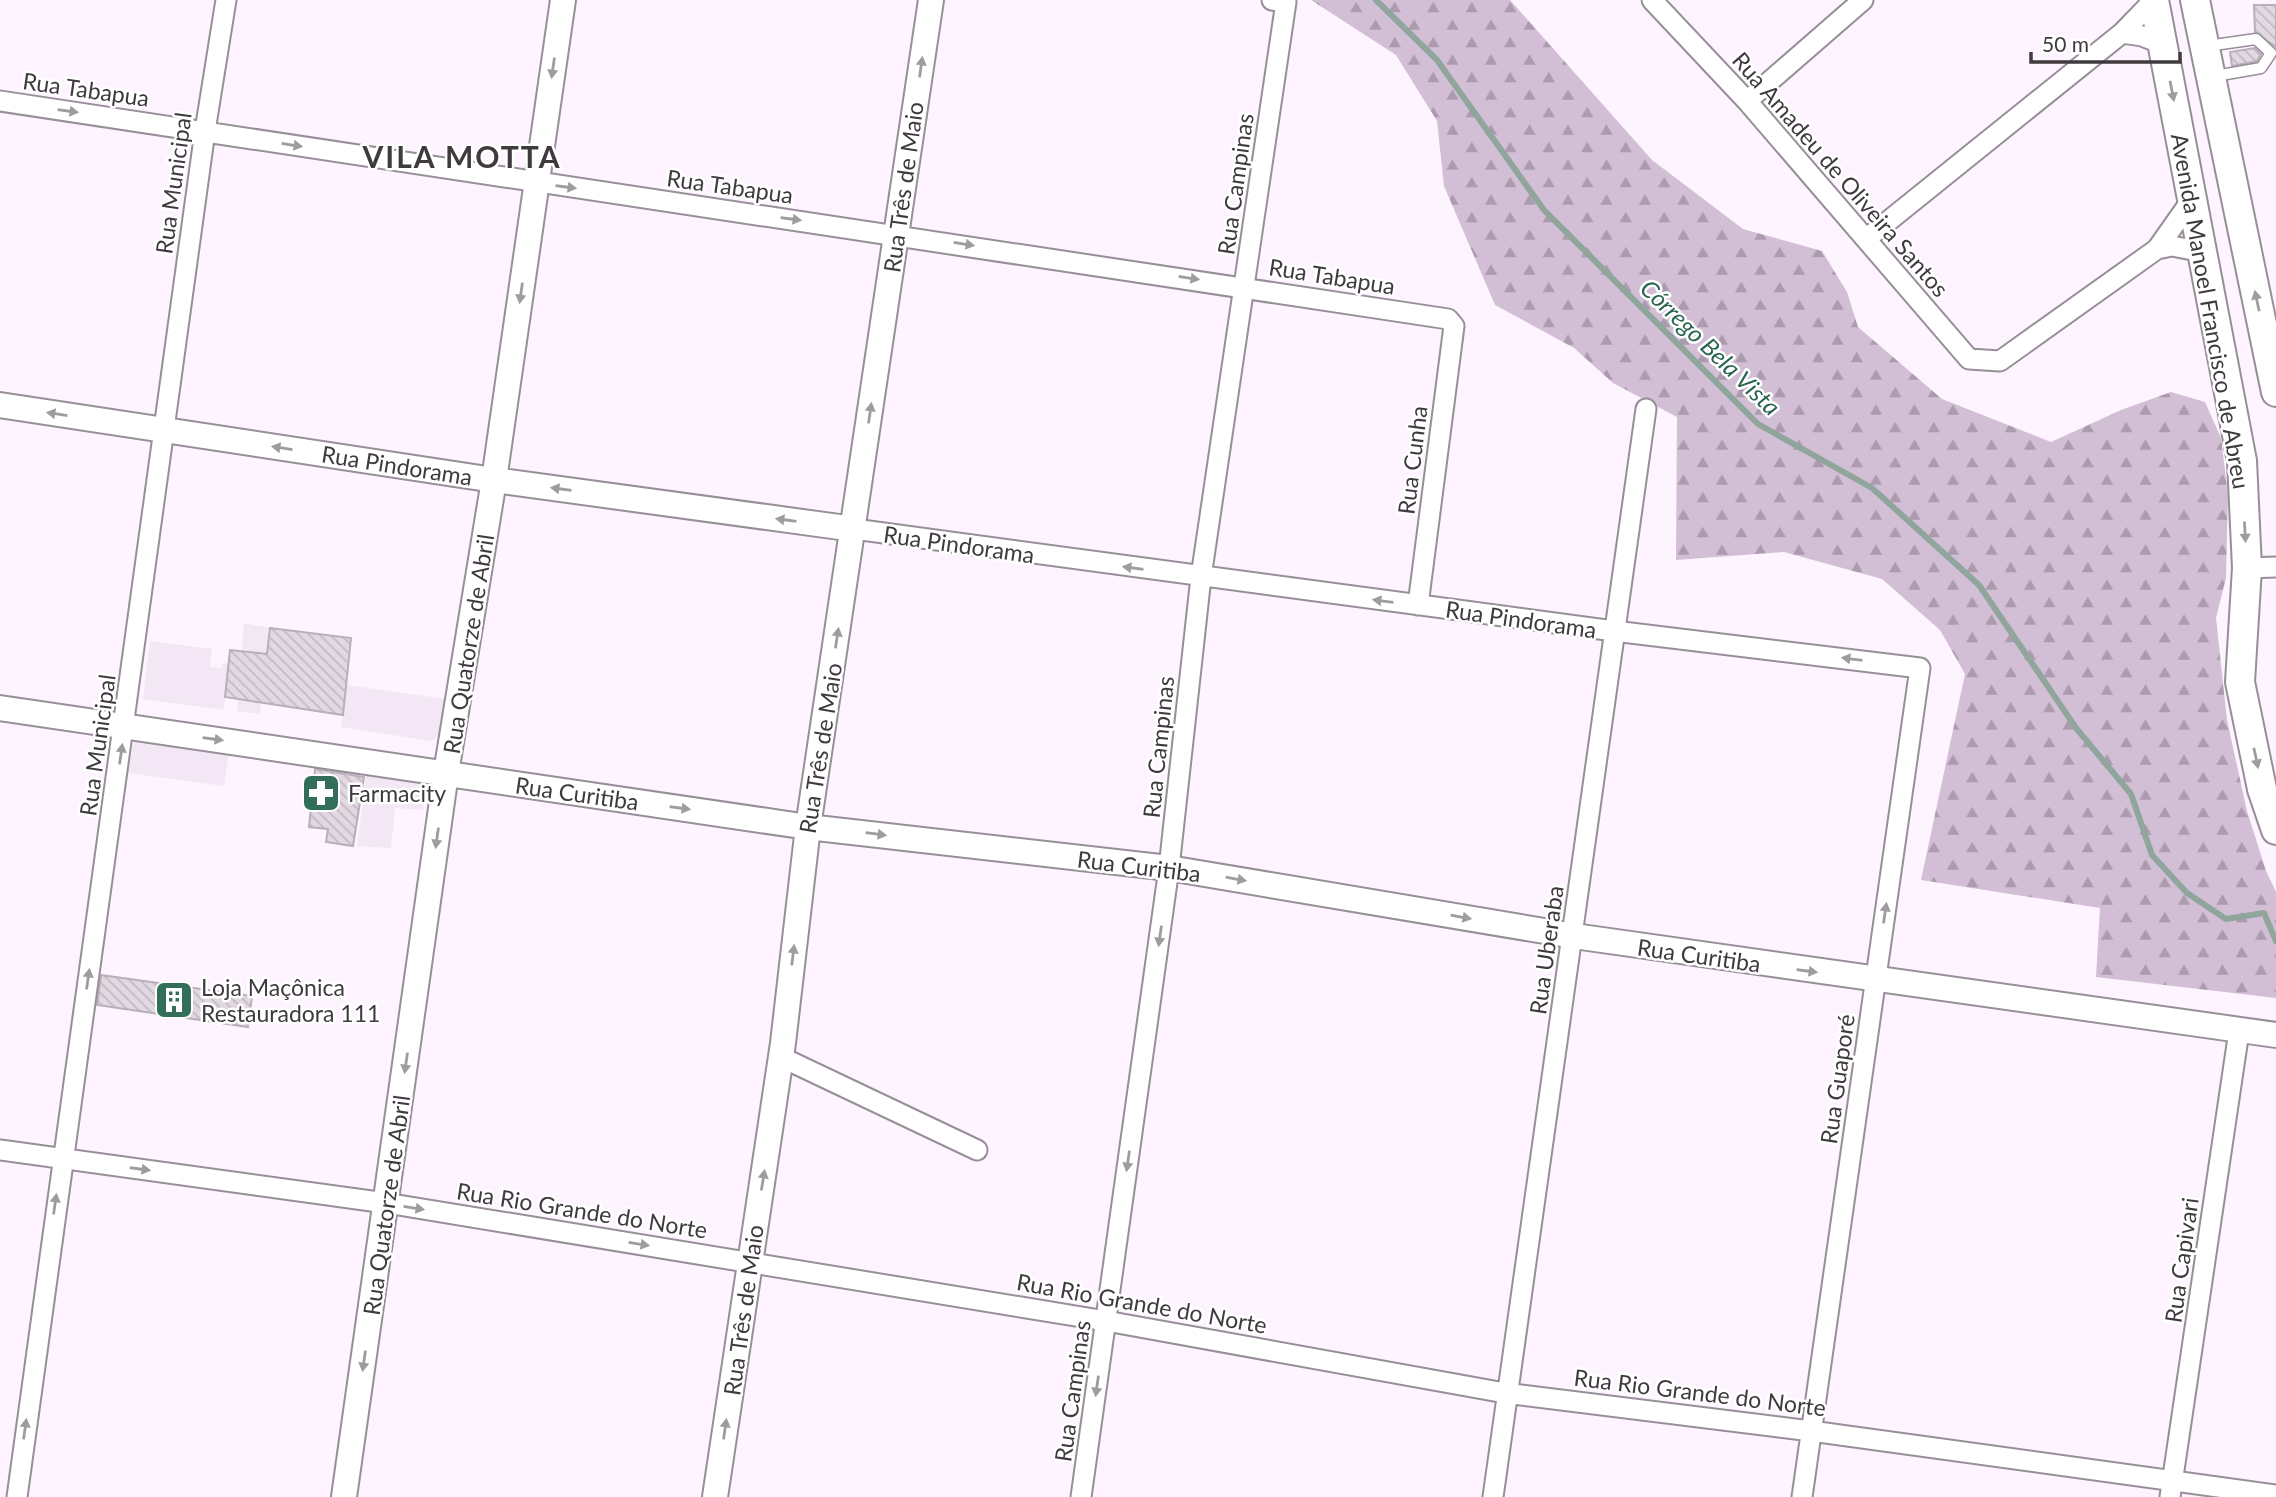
<svg xmlns="http://www.w3.org/2000/svg" width="2276" height="1497" font-family="Lato,sans-serif">
<defs>
<pattern id="forest-firs" width="22" height="20" patternUnits="userSpaceOnUse" patternTransform="scale(1.75)"><rect width="22" height="20" fill="#d2bed5"/><path d="M5 1l3.5 6h-7zM16 11l3.5 6h-7z" fill="#ac9bae"/></pattern>
<pattern id="building-back-hatch" width="6" height="6" patternUnits="userSpaceOnUse" patternTransform="scale(1.75)"><rect width="6" height="6" fill="#e1d8e2"/><path d="M-1 5l2 2M0 0l6 6M5-1l2 2" fill="none" stroke="#c2bac3"/></pattern>
</defs>
<rect width="100%" height="100%" fill="#fdf4ff"/>
<!-- built -->
<path fill="#f3e6f5" d="M244,623L270,628L260,714L237,711Z
M150,641L212,649L210,667L221,668L222,663L229,664L224,710L143,699Z
M347,685L446,699L441,734L431,741L341,727Z
M135,736L230,744L224,786L128,773Z
M368,764L427,772L423,810L395,808L391,848L357,846Z"/>
<!-- forest -->
<path fill="url(#forest-firs)" d="M1311,0H1510L1652,160L1743,229L1822,251L1847,292L1858,327L1942,399L2051,442L2121,410L2171,392L2205,402L2221,438L2228,495L2226,578L2216,618L2227,720L2247,811L2266,871L2276,892V998L2096,977L2100,908L1921,880L1965,674L1940,630L1882,579L1784,552L1676,560L1677,417L1613,383L1574,348L1495,305L1444,186L1437,121L1396,55Z"/>
<g fill="none" stroke-linecap="round" stroke-linejoin="round">
<!-- stream -->
<path stroke="#90a69c" stroke-width="6" d="M1376,0L1437,60L1544,210L1758,424L1872,488L1979,585L2076,728L2131,794L2152,855L2187,893L2226,919L2264,913L2276,941"/>
</g>
<!-- building -->
<path fill="url(#building-back-hatch)" stroke="#b8afb9" stroke-width="2" d="M2254,5H2276V47L2255,32Z
M2255,48L2261,54L2257,61L2232,66L2230,52Z
M270,628L351,638L343,715L225,697L230,650L267,654Z
M315,769L364,777L353,846L326,842L328,829L309,827Z
M101,975L252,996L248,1027L97,1005Z"/>
<g fill="none" stroke-linecap="round" stroke-linejoin="round">
<defs>
<path id="service" d="M2207,46L2256,39L2271,53L2261,68L2215,76"/>
<path id="minor" d="M1652,0L1747,101L1969,359L2000,361L2157,249L2193,198
M2122,33L2142,36L2163,44
M0,101L1448,319L1454,326L1418,605
M1747,101L1863,0
M1866,239L2122,33L2154,0
M2157,249L2172,246L2203,252
M854,529L1614,631L1920,668L1802,1497
M2247,568L2276,567
M781,1057L977,1150
M0,1150L386,1203L1106,1321L1505,1393L1811,1431L2276,1495
M17,1497L205,131L226,0
M1081,1497L1169,868L1201,577L1286,2L1272,0
M1493,1497L1646,409
M2170,1497L2239,1031"/>
<path id="tertiary" d="M0,405L494,480L854,529
M0,708L808,827L1169,868L1574,936L2276,1035
M344,1497L446,773L494,480L563,0
M715,1497L783,1043L808,827L931,0"/>
<path id="secondary" d="M2154,0L2242,461L2247,568L2240,682L2262,789L2276,830
M2195,0L2276,392"/>
</defs>
<!-- service casing -->
<use href="#service" stroke="#978f98" stroke-width="13"/>
<!-- minor casing -->
<use href="#minor" stroke="#978f98" stroke-width="23"/>
<!-- tertiary casing -->
<use href="#tertiary" stroke="#978f98" stroke-width="28"/>
<!-- secondary casing -->
<use href="#secondary" stroke="#978f98" stroke-width="32"/>
<!-- service -->
<use href="#service" stroke="#fff" stroke-width="10"/>
<!-- minor -->
<use href="#minor" stroke="#fff" stroke-width="19"/>
<!-- tertiary -->
<use href="#tertiary" stroke="#fff" stroke-width="24"/>
<!-- secondary -->
<use href="#secondary" stroke="#fff" stroke-width="28"/>
</g>
<!-- one-way arrows -->
<defs><path id="oneway-solid" d="M-6-.8H1V-3.2L6.5 0L1 3.2V.8H-6Z" transform="scale(1.75)"/></defs>
<g fill="#9e9c9e">
<use href="#oneway-solid" transform="translate(921 67) rotate(-82)"/>
<use href="#oneway-solid" transform="translate(553 68) rotate(98)"/>
<use href="#oneway-solid" transform="translate(2172 91) rotate(79)"/>
<use href="#oneway-solid" transform="translate(68 111) rotate(8)"/>
<use href="#oneway-solid" transform="translate(292 145) rotate(9)"/>
<use href="#oneway-solid" transform="translate(566 187) rotate(8)"/>
<use href="#oneway-solid" transform="translate(791 219) rotate(8)"/>
<use href="#oneway-solid" transform="translate(964 244) rotate(9)"/>
<use href="#oneway-solid" transform="translate(1189 278) rotate(9)"/>
<use href="#oneway-solid" transform="translate(521 293) rotate(98)"/>
<use href="#oneway-solid" transform="translate(2257 301) rotate(-102)"/>
<use href="#oneway-solid" transform="translate(870 413) rotate(-82)"/>
<use href="#oneway-solid" transform="translate(57 414) rotate(-171)"/>
<use href="#oneway-solid" transform="translate(282 448) rotate(-171)"/>
<use href="#oneway-solid" transform="translate(561 489) rotate(-172)"/>
<use href="#oneway-solid" transform="translate(786 520) rotate(-172)"/>
<use href="#oneway-solid" transform="translate(2245 532) rotate(87)"/>
<use href="#oneway-solid" transform="translate(1133 568) rotate(-172)"/>
<use href="#oneway-solid" transform="translate(1383 601) rotate(-173)"/>
<use href="#oneway-solid" transform="translate(837 638) rotate(-81)"/>
<use href="#oneway-solid" transform="translate(1852 659) rotate(-173)"/>
<use href="#oneway-solid" transform="translate(213 739) rotate(8)"/>
<use href="#oneway-solid" transform="translate(121 754) rotate(-82)"/>
<use href="#oneway-solid" transform="translate(2256 758) rotate(78)"/>
<use href="#oneway-solid" transform="translate(680 808) rotate(8)"/>
<use href="#oneway-solid" transform="translate(876 834) rotate(7)"/>
<use href="#oneway-solid" transform="translate(437 838) rotate(98)"/>
<use href="#oneway-solid" transform="translate(1236 879) rotate(10)"/>
<use href="#oneway-solid" transform="translate(1885 913) rotate(-82)"/>
<use href="#oneway-solid" transform="translate(1461 917) rotate(10)"/>
<use href="#oneway-solid" transform="translate(1160 936) rotate(98)"/>
<use href="#oneway-solid" transform="translate(793 955) rotate(-83)"/>
<use href="#oneway-solid" transform="translate(1807 971) rotate(8)"/>
<use href="#oneway-solid" transform="translate(88 979) rotate(-82)"/>
<use href="#oneway-solid" transform="translate(406 1063) rotate(98)"/>
<use href="#oneway-solid" transform="translate(1128 1161) rotate(98)"/>
<use href="#oneway-solid" transform="translate(140 1169) rotate(8)"/>
<use href="#oneway-solid" transform="translate(763 1180) rotate(-81)"/>
<use href="#oneway-solid" transform="translate(55 1204) rotate(-82)"/>
<use href="#oneway-solid" transform="translate(414 1208) rotate(9)"/>
<use href="#oneway-solid" transform="translate(639 1244) rotate(9)"/>
<use href="#oneway-solid" transform="translate(364 1361) rotate(98)"/>
<use href="#oneway-solid" transform="translate(1097 1386) rotate(98)"/>
<use href="#oneway-solid" transform="translate(25 1429) rotate(-82)"/>
<use href="#oneway-solid" transform="translate(725 1429) rotate(-82)"/>
</g>
<!-- icons -->
<defs>
<symbol id="pharmacy-square" viewBox="-11 -11 22 22"><rect x="-9" y="-9" width="18" height="18" rx="4" fill="#336e58" stroke="#fff"/><path d="M-2-6h4v4h4v4h-4v4h-4v-4h-4v-4h4Z" fill="#fff"/></symbol>
<symbol id="building-square" viewBox="-11 -11 22 22"><rect x="-9" y="-9" width="18" height="18" rx="4" fill="#336e58" stroke="#fff"/><path d="M-4-6H4V6H1V3H-1V6H-4ZM-2.5-4.3h1.7v1.8h-1.7ZM.8-4.3h1.7v1.8H.8ZM-2.5-1h1.7V.8h-1.7ZM.8-1h1.7V.8H.8Z" fill="#fff"/></symbol>
</defs>
<g fill-rule="evenodd">
<use href="#pharmacy-square" x="299" y="771" width="44" height="44"/>
<use href="#building-square" x="152" y="978" width="44" height="44"/>
</g>
<g text-anchor="middle" dominant-baseline="central" stroke-width="5" stroke-linejoin="round" paint-order="stroke">
<!-- street labels -->
<g font-size="23" fill="#3e3a3e" stroke="#fff">
<text transform="translate(86 89) rotate(8)">Rua Tabapua</text>
<text transform="translate(1841 174) rotate(49)">Rua Amadeu de Oliveira Santos</text>
<text transform="translate(173 183) rotate(-82)">Rua Municipal</text>
<text transform="translate(1235 184) rotate(-82)">Rua Campinas</text>
<text transform="translate(730 186) rotate(8)">Rua Tabapua</text>
<text transform="translate(903 187) rotate(-82)">Rua Três de Maio</text>
<text transform="translate(1332 276) rotate(9)">Rua Tabapua</text>
<text transform="translate(2211 311) rotate(80)">Avenida Manoel Francisco de Abreu</text>
<text transform="translate(1412 460) rotate(-83)">Rua Cunha</text>
<text transform="translate(397 465) rotate(9)">Rua Pindorama</text>
<text transform="translate(959 544) rotate(8)">Rua Pindorama</text>
<text transform="translate(1521 619) rotate(8)">Rua Pindorama</text>
<text transform="translate(468 644) rotate(-81)">Rua Quatorze de Abril</text>
<text transform="translate(97 745) rotate(-82)">Rua Municipal</text>
<text transform="translate(1158 747) rotate(-84)">Rua Campinas</text>
<text transform="translate(820 748) rotate(-81)">Rua Três de Maio</text>
<text transform="translate(577 793) rotate(8)">Rua Curitiba</text>
<text transform="translate(1139 866) rotate(7)">Rua Curitiba</text>
<text transform="translate(1546 950) rotate(-82)">Rua Uberaba</text>
<text transform="translate(1699 955) rotate(8)">Rua Curitiba</text>
<text transform="translate(1837 1079) rotate(-82)">Rua Guaporé</text>
<text transform="translate(386 1205) rotate(-82)">Rua Quatorze de Abril</text>
<text transform="translate(582 1210) rotate(9)">Rua Rio Grande do Norte</text>
<text transform="translate(2181 1260) rotate(-82)">Rua Capivari</text>
<text transform="translate(1142 1303) rotate(10)">Rua Rio Grande do Norte</text>
<text transform="translate(743 1310) rotate(-82)">Rua Três de Maio</text>
<text transform="translate(1072 1391) rotate(-82)">Rua Campinas</text>
<text transform="translate(1700 1392) rotate(7)">Rua Rio Grande do Norte</text>
</g>
<!-- poi labels -->
<g font-size="23" fill="#3e3a3e" stroke="#fff" text-anchor="start">
<text x="348" y="793">Farmacity</text>
<text x="201" y="987">Loja Maçônica<tspan x="201" dy="26">Restauradora 111</tspan></text>
</g>
<!-- water labels -->
<g font-size="24" font-style="italic" fill="#29644f" stroke="#fff">
<text transform="translate(1711 347) rotate(44)">Córrego Bela Vista</text>
</g>
<!-- district labels -->
<g font-size="30" font-weight="bold" letter-spacing="2" fill="#3e3a3e" stroke="#fff">
<text x="462" y="156">VILA MOTTA</text>
</g>
</g>
<!-- scale -->
<path d="M2031 52v10h149v-10" fill="none" stroke="#3e3a3e" stroke-width="3.5"/>
<text x="2042" y="52" font-size="21" fill="#3e3a3e" stroke="#ffffff" stroke-width="5" paint-order="stroke">50 m</text>
</svg>
